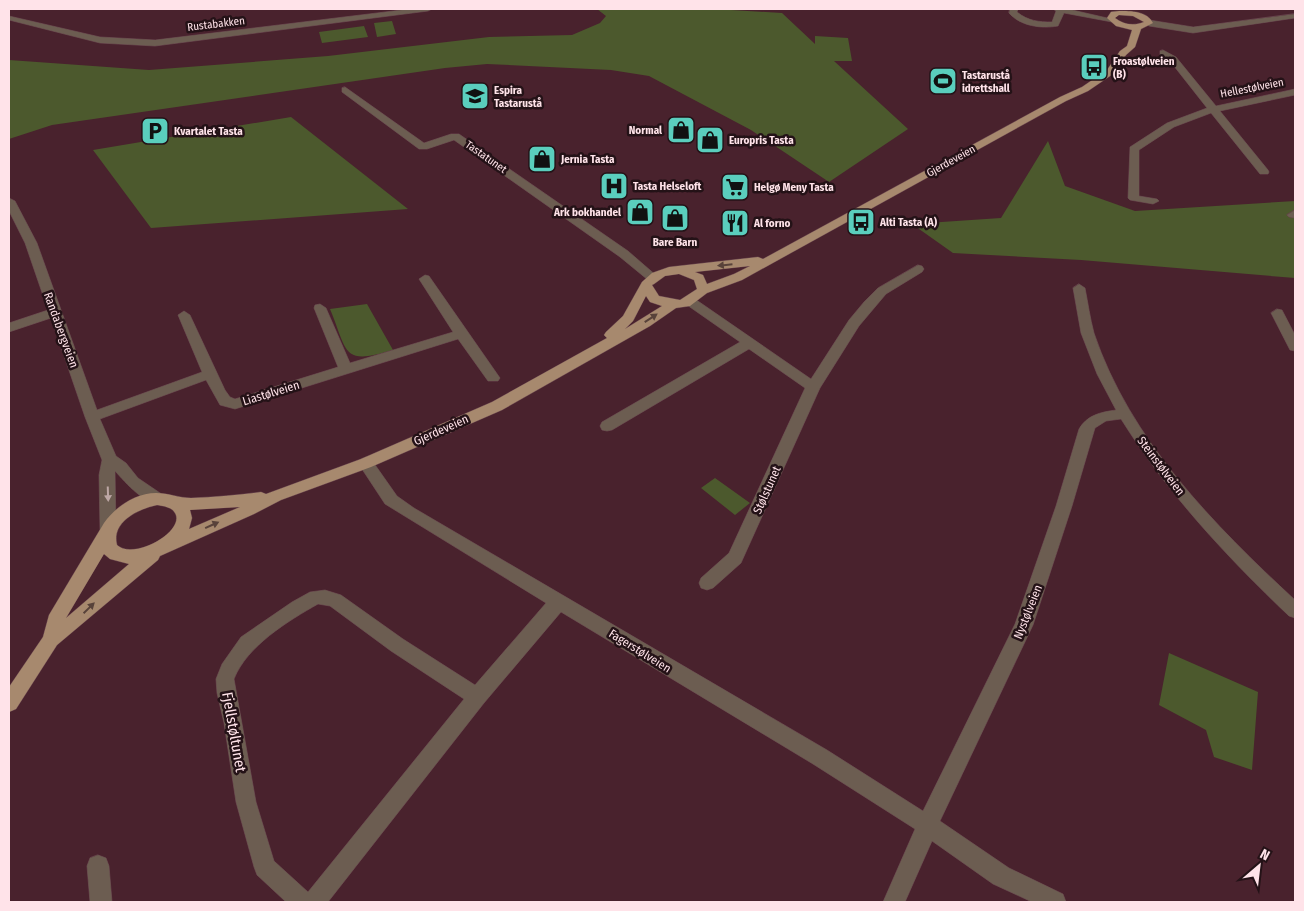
<svg xmlns="http://www.w3.org/2000/svg" width="1304" height="911" font-family="'Fira Sans Condensed',sans-serif">
<rect width="100%" height="100%" fill="#49222d"/>
<!-- green -->
<path fill="#4c592d" d="M597,9H715L782,13L815,44V36L848,38L852,61H834L908,129L829,182L751,130L649,76L611,70L487,64L445,68L52,125L9,139V60L149,70L328,56L489,37L572,35L600,23L606,16Z
M392,21L396,34L377,37L374,23Z
M364,26L368,37L322,43L319,32Z
M291,117L408,209L151,228L93,150Z
M1048,141L1065,186L1135,211L1295,201V278L1081,260L953,253L912,224L1001,218Z
M367,304L393,350C341,366 348,352 330,309Z
M715,478L750,503L735,515L701,488Z
M1169,653L1258,692L1252,770L1214,757L1206,730L1159,705Z"/>
<g fill="none" stroke-linecap="round" stroke-linejoin="round">
<defs>
<path id="minor" d="M410,9H432L428,11L155,46L100,43L9,20V16L100,37L155,40Z
M1010,9H1018L1017,12C1028,21 1039,22 1052,22L1056,11L1053,9H1068L1116,20L1112,22L1064,13L1058,26C1041,29 1020,26 1009,13Z
M1295,14V18L1193,33L1149,26L1145,23L1149,20L1193,27Z
M1163,50L1176,57L1216,106L1295,89V95L1220,111L1268,170L1269,172L1268,174H1260L1211,113L1174,127L1139,150V196L1157,199L1159,201L1153,204L1130,200L1128,198L1130,147L1167,123L1207,108L1170,61L1160,55V51Z
M345,87L424,143L451,134H459L628,251L658,277L656,280H648L620,257L454,140L427,149H419L342,92V88Z
M9,198L15,201L37,243L97,410L202,372L178,315L184,311L190,315L225,390L230,397L235,399L338,367L314,308L315,305L320,304L326,308L350,363L453,332L419,279L425,275L429,276L500,378L498,381H488L458,339L235,409L220,405L206,380L100,419L116,456L126,463L138,478L163,495L165,499L163,503C147,508 125,482 115,471L116,529L114,534L108,535L102,534L100,529L99,475L102,460L85,417L51,318L9,332V323L48,310L25,243L9,211Z
M1295,210V218L1289,217L1287,215Z
M918,265L922,266L924,269L922,272L886,294L859,326L820,388L741,563L713,588L707,590L701,588L699,583L701,578L729,553L805,388L749,349L612,430L607,431L602,430L600,426L602,422L740,342L687,305L685,302L687,299H695L811,379L849,320L864,302L878,288Z
M1079,284L1085,288C1088,303 1090,318 1094,333C1130,440 1214,525 1295,600V618L1289,616C1226,556 1168,494 1121,419L1106,421L1095,428L1072,506L1033,625L940,821L1009,868L1063,894L1066,902H1032L993,884L932,841L905,902H883L915,829L813,764L561,612L484,703L328,902H286L257,875L254,867L236,802L224,723L217,693L216,679L222,664L241,637L292,602L310,592L325,590L341,595L403,639L475,685L546,603L385,504L358,463L361,459L366,457L371,459L397,496L414,508L827,750L923,811L1015,624L1056,506L1079,429C1087,415 1101,412 1116,410L1097,374L1081,333L1073,288ZM318,604L330,606L391,651L464,699L308,892L274,861L256,802L234,679C247,646 288,621 318,604Z
M1277,309L1282,310L1295,335V351L1290,350L1271,313Z
M98,855L106,858L109,866L112,902H90L87,866L90,858Z"/>
<path id="major" d="M1119,11C1131,11 1147,11 1153,23L1141,29L1135,47L1126,55L1113,74L1088,91L1066,101L742,280L707,293L690,306L676,308L650,326L502,410L371,467L281,500L254,514L160,556L158,560L57,645L16,709L9,712V687L43,637L49,615L104,523C115,507 136,493 156,493C168,493 179,498 191,498C215,497 238,495 261,492L266,494L361,459L492,402L607,338L604,335L606,332L623,316L642,282L652,273L669,267L758,257L763,259L1060,97L1082,87L1107,70L1120,51L1127,46L1132,30L1116,26L1107,18L1111,12ZM1119,15L1133,16L1144,22C1134,26 1124,25 1115,18ZM750,266L734,274L707,284L703,275L695,272ZM679,274L694,280L697,289L680,300L659,296L652,285L654,284L665,276ZM646,296L650,302L662,306L625,329L633,321ZM157,505C163,506 172,507 175,513C186,531 134,561 117,545C111,522 138,509 157,505ZM240,507L189,529L192,518L190,510ZM104,554L110,559L129,564L66,618Z"/>
</defs>
<!-- minor casing -->
<use href="#minor" stroke="#66414b" stroke-width="1"/>
<!-- major casing -->
<use href="#major" stroke="#66414b" stroke-width="1"/>
<!-- minor -->
<use href="#minor" fill="#6c5d51" fill-rule="evenodd"/>
<!-- major -->
<use href="#major" fill="#a7896e" fill-rule="evenodd"/>
</g>
<!-- one-way arrows -->
<defs><path id="oneway-solid" d="M-6-.8H1V-3.2L6.5 0L1 3.2V.8H-6Z" transform="scale(1.25)"/></defs>
<g fill="#58423a">
<use href="#oneway-solid" transform="translate(725 265) rotate(174)"/>
<use href="#oneway-solid" transform="translate(651 318) rotate(-33)"/>
<use href="#oneway-solid" transform="translate(212 525) rotate(-24)"/>
<use href="#oneway-solid" transform="translate(89 608) rotate(-44)"/>
</g>
<use fill="#bda7a5" href="#oneway-solid" transform="translate(108 494) rotate(88)"/>
<!-- icons -->
<defs>
<symbol id="bus-square" viewBox="-11 -11 22 22"><rect x="-9" y="-9" width="18" height="18" rx="4" fill="#5acebd" stroke="#241217"/><path d="M-5-6H5V4H4V6H2V4H-2V6H-4V4H-5ZM-3.5-4V0h7V-4ZM-3.5 1.2v1.5H-2V1.2ZM2 1.2v1.5H3.5V1.2Z" fill="#111"/></symbol>
<symbol id="stadium-square" viewBox="-11 -11 22 22"><rect x="-9" y="-9" width="18" height="18" rx="4" fill="#5acebd" stroke="#241217"/><path d="M0-5a6.5 5 0 1 0 0 10a6.5 5 0 1 0 0-10ZM-3.5-1.8h7v3.6h-7Z" fill="#111"/></symbol>
<symbol id="school-square" viewBox="-11 -11 22 22"><rect x="-9" y="-9" width="18" height="18" rx="4" fill="#5acebd" stroke="#241217"/><path d="M0-5L7-2L0 1L-7-2ZM-4 1L0 2.5L4 1V4Q0 6-4 4Z" fill="#111"/></symbol>
<symbol id="shop-square" viewBox="-11 -11 22 22"><rect x="-9" y="-9" width="18" height="18" rx="4" fill="#5acebd" stroke="#241217"/><path d="M-5-2.5h2.3a2.7 3.5 0 0 1 5.4 0H5L5.5 6h-11ZM-1.5-2.5h3a1.5 2.3 0 0 0-3 0Z" fill="#111"/></symbol>
<symbol id="parking-square" viewBox="-11 -11 22 22"><rect x="-9" y="-9" width="18" height="18" rx="4" fill="#5acebd" stroke="#241217"/><path d="M-3.5-5.5H1a3.5 3.5 0 0 1 0 7H-1V5.5H-3.5ZM-1-3.4V-.6H.8a1.4 1.4 0 0 0 0-2.8Z" fill="#111"/></symbol>
<symbol id="hospital-square" viewBox="-11 -11 22 22"><rect x="-9" y="-9" width="18" height="18" rx="4" fill="#5acebd" stroke="#241217"/><path d="M-5-5h3v3.5h4V-5h3V5h-3V1.5h-4V5h-3Z" fill="#111"/></symbol>
<symbol id="supermarket-square" viewBox="-11 -11 22 22"><rect x="-9" y="-9" width="18" height="18" rx="4" fill="#5acebd" stroke="#241217"/><path d="M-6-5.5h2.5l.6 2H6L4.5 2H-2.5L-4.4-4H-6ZM-1.5 3.2a1.3 1.3 0 1 0 .1 0ZM3 3.2a1.3 1.3 0 1 0 .1 0Z" fill="#111"/></symbol>
<symbol id="restaurant-square" viewBox="-11 -11 22 22"><rect x="-9" y="-9" width="18" height="18" rx="4" fill="#5acebd" stroke="#241217"/><path d="M-5-6h1v4h1v-4h1v4h1v-4h1v5L-1.5 .5V6h-2V.5L-5-1ZM5-6V6H3V1.5H1.5Q1.5-4 5-6Z" fill="#111"/></symbol>
</defs>
<g fill-rule="evenodd">
<use href="#bus-square" x="1078" y="51" width="32" height="32"/>
<use href="#stadium-square" x="927" y="65" width="32" height="32"/>
<use href="#school-square" x="459" y="80" width="32" height="32"/>
<use href="#shop-square" x="665" y="114" width="32" height="32"/>
<use href="#parking-square" x="139" y="115" width="32" height="32"/>
<use href="#shop-square" x="694" y="124" width="32" height="32"/>
<use href="#shop-square" x="526" y="143" width="32" height="32"/>
<use href="#hospital-square" x="598" y="170" width="32" height="32"/>
<use href="#supermarket-square" x="719" y="171" width="32" height="32"/>
<use href="#shop-square" x="624" y="196" width="32" height="32"/>
<use href="#shop-square" x="659" y="202" width="32" height="32"/>
<use href="#bus-square" x="845" y="206" width="32" height="32"/>
<use href="#restaurant-square" x="719" y="207" width="32" height="32"/>
</g>
<g text-anchor="middle" dominant-baseline="central" stroke-width="5" stroke-linejoin="round" paint-order="stroke">
<!-- far-street labels -->
<g font-size="11" fill="#ffe3e9" stroke="#241217">
<text transform="translate(216 24) rotate(-7)">Rustabakken</text>
<text transform="translate(1252 88) rotate(-11)">Hellestølveien</text>
<text transform="translate(486 157) rotate(35)">Tastatunet</text>
<text transform="translate(951 161) rotate(-29)">Gjerdeveien</text>
</g>
<!-- far-poi labels -->
<g font-size="11" font-weight="bold" fill="#ffe3e9" stroke="#241217" text-anchor="start">
<text x="1113" y="61">Froastølveien<tspan x="1113" dy="13">(B)</tspan></text>
<text x="962" y="75">Tastarustå<tspan x="962" dy="13">idrettshall</tspan></text>
<text x="494" y="90">Espira<tspan x="494" dy="13">Tastarustå</tspan></text>
<text x="662" y="130" text-anchor="end">Normal</text>
<text x="174" y="131">Kvartalet Tasta</text>
<text x="729" y="140">Europris Tasta</text>
<text x="561" y="159">Jernia Tasta</text>
<text x="633" y="186">Tasta Helseloft</text>
<text x="754" y="187">Helgø Meny Tasta</text>
<text x="621" y="212" text-anchor="end">Ark bokhandel</text>
<text x="880" y="222">Alti Tasta (A)</text>
<text x="754" y="223">Al forno</text>
<text x="675" y="242" text-anchor="middle">Bare Barn</text>
</g>
<!-- street labels -->
<g font-size="12" fill="#ffe3e9" stroke="#241217">
<text transform="translate(61 330) rotate(70)">Randabergveien</text>
<text transform="translate(271 393) rotate(-17)">Liastølveien</text>
<text transform="translate(441 430) rotate(-24)">Gjerdeveien</text>
<text transform="translate(1161 466) rotate(53)">Steinstølveien</text>
<text transform="translate(767 490) rotate(-66)">Stølstunet</text>
<text transform="translate(1028 612) rotate(-68)">Nystølveien</text>
<text transform="translate(640 651) rotate(32)">Fagerstølveien</text>
</g>
<!-- near-street labels -->
<g font-size="15" fill="#ffe3e9" stroke="#241217">
<text transform="translate(234 732) rotate(80)">Fjellstøltunet</text>
</g>
</g>
<!-- border -->
<rect width="1304" height="911" fill="none" stroke="#ffe3e9" stroke-width="20"/>
<!-- north arrow -->
<g transform="translate(1259 866) rotate(28)" stroke="#241217" stroke-width="4" paint-order="stroke">
<path d="M0-4L9 19L0 12L-9 19Z" fill="#ffe3e9"/>
<text y="-8" font-size="14" font-weight="bold" text-anchor="middle" fill="#ffe3e9">N</text>
</g>
</svg>
